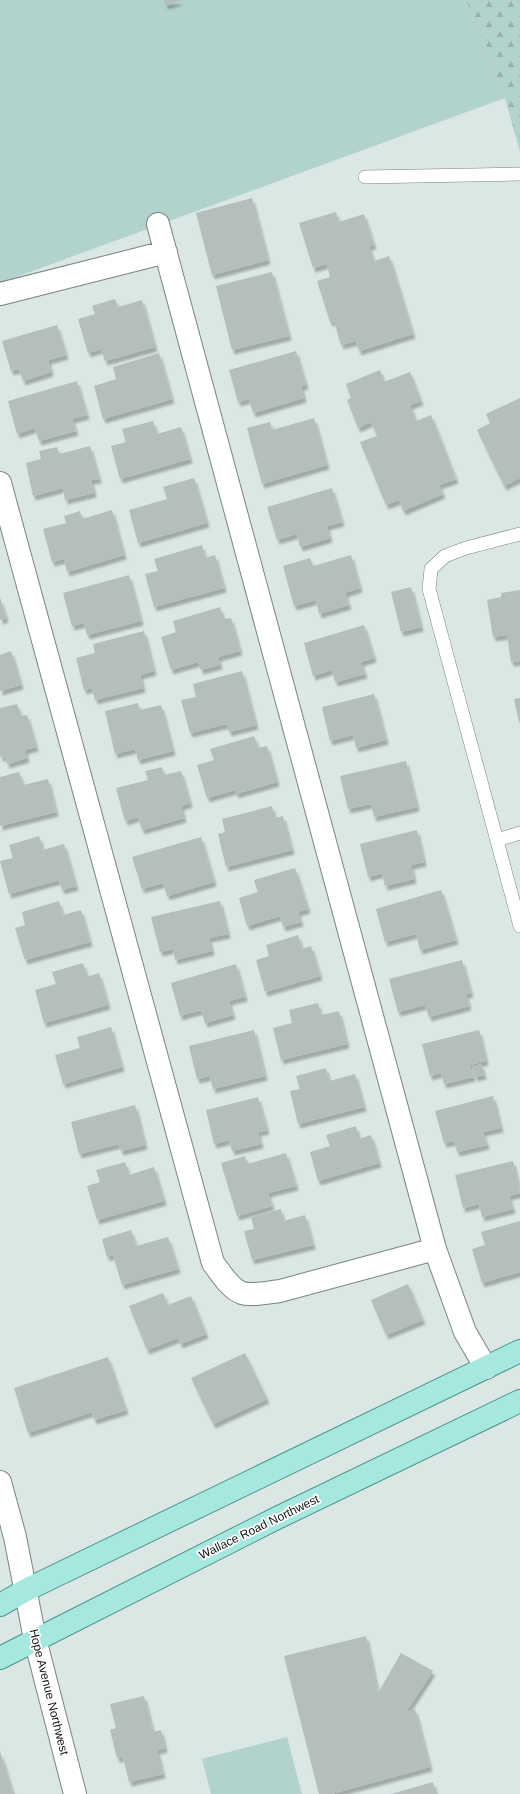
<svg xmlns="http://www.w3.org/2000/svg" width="520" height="1794" font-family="Arial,sans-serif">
<defs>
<pattern id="forest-firs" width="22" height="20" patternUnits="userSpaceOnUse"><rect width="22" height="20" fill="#b2d2cd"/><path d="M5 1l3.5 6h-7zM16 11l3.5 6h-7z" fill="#98b3af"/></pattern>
<filter id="shadow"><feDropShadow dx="2.5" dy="4.5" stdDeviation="1" flood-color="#0004"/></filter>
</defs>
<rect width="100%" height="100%" fill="#dbe7e5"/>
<!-- green -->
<path fill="#b2d2cd" d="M0,0H466L505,98L0,283Z
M287,1737L302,1794H211L202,1759Z"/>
<!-- forest -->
<path fill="url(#forest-firs)" d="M466,0H520V152L505,98Z"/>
<!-- building -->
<path fill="#b4bfbd" filter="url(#shadow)" d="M164,0H182L166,5Z
M252,198L268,260L212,275L196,213Z
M336,212L339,222L364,214L374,245L369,246L374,261L389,256L413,334L359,351L356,341L341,345L334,321L330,322L317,281L330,277L327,264L313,268L299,223Z
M272,272L289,336L232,350L216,286Z
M115,299L118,307L142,300L155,347L105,361L101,349L88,353L78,319L95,314L92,306Z
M57,325L66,355L48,360L51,372L23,381L19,369L11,371L2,341Z
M296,351L306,385L301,386L304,398L253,413L249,399L238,402L229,370Z
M159,353L172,399L103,419L94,386L116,379L113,367Z
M380,370L384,382L410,372L421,401L410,405L416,421L431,415L456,479L439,485L443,494L403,511L399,500L386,505L360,442L377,436L371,422L358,428L347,400L351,398L346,384Z
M77,381L87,415L72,419L76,431L39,441L35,428L17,434L8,401Z
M520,398V478L504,486L477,430L490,423L486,414Z
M314,418L327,465L262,484L247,428L270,422L272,430Z
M153,421L157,434L181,427L190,459L120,479L111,446L126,442L122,429Z
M90,446L99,479L91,480L94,493L65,500L63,488L33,496L26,463L41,459L39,451L57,447L59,454Z
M194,478L207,523L138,543L129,510L167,499L163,487Z
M332,488L342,522L327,526L330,538L300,547L297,534L277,540L267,507Z
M112,510L124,555L67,572L64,559L52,562L43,529L66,523L64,516L80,511L82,519Z
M202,545L205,558L215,555L224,588L154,607L145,574L158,571L154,559Z
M351,555L360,588L345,593L349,605L319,614L316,600L294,606L283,566L310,558L313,566Z
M129,575L141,621L87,635L84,623L72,626L63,593Z
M411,587L421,627L401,632L391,592Z
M520,590V661L511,662L507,635L493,637L487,600L501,597V593Z
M0,597L6,618L0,620Z
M220,607L224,619L231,618L240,651L218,657L220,665L201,670L198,662L171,670L161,637L176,632L173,621Z
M364,625L374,658L361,662L365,674L335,682L332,670L313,676L304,643Z
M144,631L154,671L140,675L143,688L95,700L92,688L84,690L76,658L95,653L93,644Z
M11,651L21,685L0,691V655Z
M242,671L256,725L229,732L227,724L190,733L181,700L196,697L193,684Z
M374,694L386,740L356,748L353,735L330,741L322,707Z
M520,698V722H519L514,699Z
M138,703L140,710L161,705L173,751L138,760L135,749L115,754L105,711Z
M17,704L21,716L27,715L36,747L25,750L27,758L7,764L5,756L0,757V708Z
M254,736L258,748L267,746L277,782L236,794L235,790L207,798L197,765L214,760L210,749Z
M406,761L417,807L374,817L371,804L348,809L340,776Z
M162,767L164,775L181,771L190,803L181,806L184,818L142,830L138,817L125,821L116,788L148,780L145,771Z
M19,772L23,785L48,779L56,812L0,826V777Z
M272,806L275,818L283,816L292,850L226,867L218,834L225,832L222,819Z
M417,830L424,862L411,865L414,879L385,886L382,873L368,877L360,844Z
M39,836L43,850L64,844L76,886L62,890L59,880L9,894L0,861L13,858L9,845Z
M201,837L214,882L167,896L163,883L142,889L132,857Z
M295,868L308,909L298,912L301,922L283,927L280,916L247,926L239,898L258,892L254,880Z
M441,890L456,940L420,950L416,934L385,942L376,909Z
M59,901L63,915L81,910L90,942L25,960L15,928L25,925L22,912Z
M220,901L228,934L209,938L212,951L175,960L173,949L160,952L151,917Z
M298,935L302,949L311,946L320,976L265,992L256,960L269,956L266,945Z
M462,960L471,993L466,994L469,1006L429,1017L425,1005L398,1012L389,979Z
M83,963L87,977L99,973L108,1005L44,1023L35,990L56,984L52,972Z
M236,964L245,997L229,1001L233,1015L205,1023L201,1010L180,1016L171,983Z
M318,1003L321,1015L339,1011L347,1044L281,1060L273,1028L292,1023L289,1010Z
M111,1027L122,1067L63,1084L55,1055L80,1048L77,1037Z
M254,1030L265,1076L213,1089L210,1076L197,1079L189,1046Z
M479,1030L486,1061L470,1065L473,1077L444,1084L441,1073L430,1076L422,1044Z
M481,1064L484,1075L475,1077L472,1067Z
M326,1068L329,1081L355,1074L364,1107L298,1124L290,1091L300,1089L296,1076Z
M493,1096L501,1128L483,1132L487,1145L457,1152L454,1141L444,1143L435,1111Z
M258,1097L267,1130L258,1132L261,1144L232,1151L229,1140L214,1144L206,1110Z
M135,1105L145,1145L121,1151L119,1144L79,1154L71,1122Z
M356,1126L359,1139L371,1135L379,1163L318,1181L310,1152L330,1146L326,1135Z
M286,1153L296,1186L268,1193L272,1206L237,1216L221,1163L245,1156L247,1164Z
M513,1161L520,1193L509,1196L513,1209L482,1217L479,1204L463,1208L455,1175Z
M125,1162L129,1175L154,1167L164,1201L97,1220L87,1186L100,1182L96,1170Z
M281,1209L283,1221L305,1215L313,1245L252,1260L244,1231L254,1229L251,1217Z
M520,1221V1272L482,1283L472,1249L485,1245L481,1232Z
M131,1230L136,1246L168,1237L178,1269L122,1285L113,1255L107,1257L102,1239Z
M408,1284L423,1320L386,1335L371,1300Z
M163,1293L168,1305L191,1296L206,1334L180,1344L178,1338L147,1350L129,1306Z
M245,1353L267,1399L213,1424L191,1378Z
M108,1357L126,1410L94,1420L92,1412L28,1433L14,1388Z
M366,1636L378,1693L401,1653L433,1671L406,1712L415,1709L430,1767L331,1794H319L284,1656Z
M144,1696L153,1732L161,1730L165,1748L157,1750L163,1774L129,1782L123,1757L117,1758L110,1730L116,1728L110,1704Z
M0,1751L13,1794H0Z
M433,1782L436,1794H391Z"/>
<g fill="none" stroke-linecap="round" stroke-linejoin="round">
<defs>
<path id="service" d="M365,177L520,174
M520,534L466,548L445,556L431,569L429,589L520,926
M497,840L520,833"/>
<path id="minor" d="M158,224L435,1249L465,1332L486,1368
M0,294L166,252
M0,483L213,1263C220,1272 230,1289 242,1293C251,1296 270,1292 280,1291L435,1249
M0,1482L15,1537L35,1639L75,1794"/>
<path id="primary" d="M0,1605L26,1590L520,1351
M0,1658L277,1518L520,1401"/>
</defs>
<!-- service casing -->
<use href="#service" stroke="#798482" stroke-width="14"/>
<!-- minor casing -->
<use href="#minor" stroke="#798482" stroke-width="24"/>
<!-- primary casing -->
<use href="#primary" stroke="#4c948b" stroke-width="24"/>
<!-- service -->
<use href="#service" stroke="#fff" stroke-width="13"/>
<!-- minor -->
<use href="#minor" stroke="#fff" stroke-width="22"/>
<!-- primary -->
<use href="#primary" stroke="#a6e8e0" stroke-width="22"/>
</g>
<g text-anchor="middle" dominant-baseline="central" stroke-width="3.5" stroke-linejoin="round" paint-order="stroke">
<!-- street labels -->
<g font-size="12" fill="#111515" stroke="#fff">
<text transform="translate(259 1527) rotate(-26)">Wallace Road Northwest</text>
<text transform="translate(49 1692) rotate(76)">Hope Avenue Northwest</text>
</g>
</g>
</svg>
